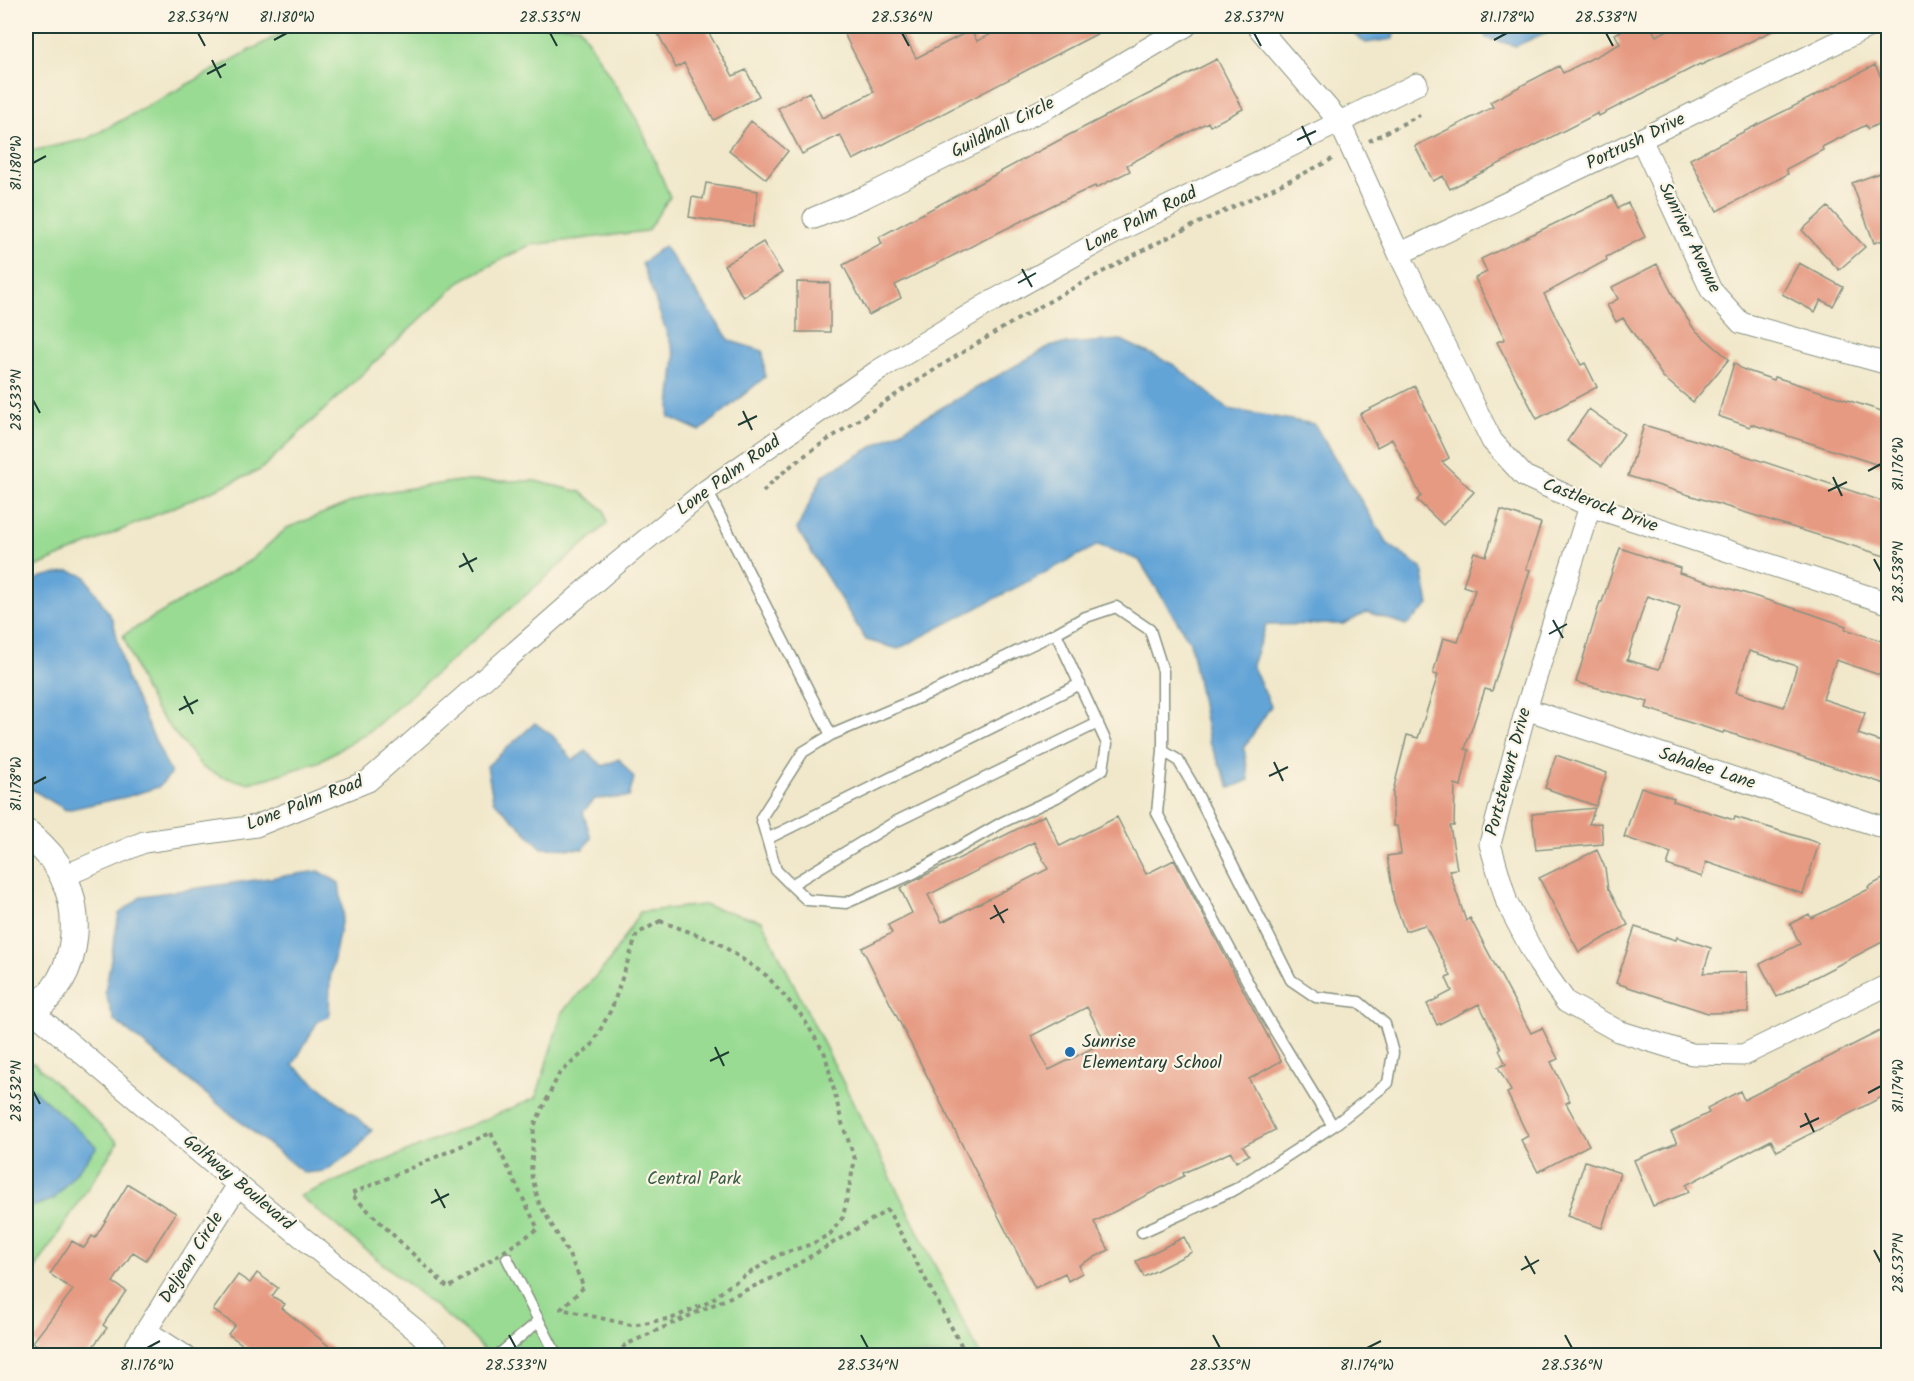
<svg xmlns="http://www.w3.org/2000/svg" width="1914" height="1381" font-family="Kalam,sans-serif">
<rect width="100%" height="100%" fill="#fcf5e5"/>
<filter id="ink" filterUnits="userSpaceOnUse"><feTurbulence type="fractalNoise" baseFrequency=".0167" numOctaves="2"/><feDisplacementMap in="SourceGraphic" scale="12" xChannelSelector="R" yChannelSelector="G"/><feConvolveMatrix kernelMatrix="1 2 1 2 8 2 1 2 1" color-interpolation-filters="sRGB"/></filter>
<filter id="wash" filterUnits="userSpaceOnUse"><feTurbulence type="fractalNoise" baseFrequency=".008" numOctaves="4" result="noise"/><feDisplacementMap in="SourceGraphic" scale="24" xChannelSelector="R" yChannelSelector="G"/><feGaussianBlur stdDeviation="1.35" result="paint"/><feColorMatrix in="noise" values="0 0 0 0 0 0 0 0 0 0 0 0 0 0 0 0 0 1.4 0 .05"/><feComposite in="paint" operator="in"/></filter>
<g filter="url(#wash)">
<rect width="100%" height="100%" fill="#f1e8cb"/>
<!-- green -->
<path fill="#99db93" stroke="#5c8c64" stroke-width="1.5" d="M291,26H579L640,125L670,197L647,231L530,245L462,280L260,470L26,571V152L87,139L280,34Z
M459,481H535L581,492L604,510L607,524L370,731L318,762L268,778L247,783L223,777L203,768L155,709L140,680L123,635L251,560L287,528L371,494Z
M703,905L762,921L980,1355H489L471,1336L300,1196L536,1098L562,1012L608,963L640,912Z
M26,1063H34L118,1142L26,1283Z"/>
<!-- water -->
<path fill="#64a4d7" stroke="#427086" stroke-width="1.5" d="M1344,26H1392L1395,29L1393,39L1366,43Z
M1483,26H1560L1516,46L1486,38Z
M664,246L730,341L763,351L765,377L700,431L669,417L675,356L642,263Z
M1121,340L1174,365L1228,409L1314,424L1387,543L1422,569L1429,605L1406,625L1367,612L1344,624L1266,625L1252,665L1271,706L1244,748L1249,780L1230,788L1209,741L1190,642L1139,560L1098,545L898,649L866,640L797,529L823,475L1052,345Z
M69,571L85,576L113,620L127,680L171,774L158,787L126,797L66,810L26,786V585L41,577Z
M535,723L553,736L573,760L586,751L603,766L619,759L634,778L629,797L595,799L583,812L591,838L583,849L542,848L493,800L487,766Z
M319,871L339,883L343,913L330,979L329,1017L318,1021L293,1065L372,1130L356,1150L325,1171L304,1173L114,1020L105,992L119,914L142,896Z
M26,1083L97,1147L54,1199L26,1209Z"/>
<g id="blocks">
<!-- building -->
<path fill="#e69a82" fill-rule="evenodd" d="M654,26H705L733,76L746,70L759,96L714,120L684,63L676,68Z
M840,26H900L916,58L971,30L977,41L1007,26H1112L853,160L840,135L802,154L778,108L809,92L822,118L874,92Z
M1631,26H1650L1656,36L1676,26H1782L1727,53L1701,65L1700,64L1599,116L1598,113L1450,189L1443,176L1433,181L1415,146L1493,107L1490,102L1559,66L1563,73L1620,44L1615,34Z
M1217,59L1243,109L1210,126L1208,122L1127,165L1130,171L1096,188L1095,186L1055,204L895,285L901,298L869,315L843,265L882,244L879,237L1069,135Z
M1875,65L1888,91V119L1868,129L1866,125L1822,147L1823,150L1786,169L1788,174L1717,211L1690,159Z
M751,121L788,151L766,179L729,150Z
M1888,170V238L1874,243L1852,183Z
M706,183L758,191L753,227L689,217L692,197L703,199Z
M1612,196L1618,208L1628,203L1645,237L1606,257L1607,260L1544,294L1581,365L1585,363L1597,387L1537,419L1497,342L1505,339L1475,278L1487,272L1481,259Z
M1828,207L1865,247L1839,270L1802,230Z
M763,242L782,273L743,297L724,265Z
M1799,263L1843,287L1833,306L1821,300L1815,312L1782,294Z
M1657,264L1677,303L1694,329L1729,359L1693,402L1663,377L1623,318L1616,322L1607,305L1618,299L1612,287Z
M797,282L830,283V332H797Z
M1734,363L1742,369L1774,380L1775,377L1888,413V468L1751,424L1750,427L1718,416Z
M1415,386L1449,458L1442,462L1474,492L1443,525L1417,500L1421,496L1392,439L1377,447L1360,414Z
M1589,409L1624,434L1602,466L1567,441Z
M1644,425L1728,450L1888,503V557L1628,476Z
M1501,510L1541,523L1526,569L1530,570L1492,691L1485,689L1465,749L1469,750L1461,786L1455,784L1454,826H1450L1457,869L1449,870L1466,921L1470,918L1531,1033L1542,1028L1558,1059L1551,1062L1570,1101L1566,1103L1589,1145L1538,1172L1521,1140L1528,1136L1507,1093L1511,1091L1498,1067L1506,1064L1499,1050L1501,1048L1479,1004L1437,1025L1427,1004L1452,991L1446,978L1451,976L1425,925L1405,931L1394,901L1387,856L1401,854L1397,826H1393V791L1407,735L1418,738L1438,675L1433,674L1443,638L1458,642L1475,590L1463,586L1474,552L1486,556Z
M1620,548L1680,568L1679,573L1806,612L1846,626L1845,629L1888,643V678L1836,660L1823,699L1865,713L1858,734L1888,744V785L1724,731L1723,733L1688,722L1646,708L1648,702L1576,682L1600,602H1602ZM1647,596L1680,607L1659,669L1627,660ZM1749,651L1797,666L1784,707L1736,692Z
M1556,755L1607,773L1596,806L1545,788Z
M1641,787L1674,798L1673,801L1734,820L1735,817L1819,843L1803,894L1706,862L1702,877L1667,865L1671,853L1624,837Z
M1595,808L1589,824L1601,823L1603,844L1536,850L1532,814Z
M1045,815L1060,846L1117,817L1146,874L1174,860L1281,1061L1249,1079L1275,1130L1243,1146L1249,1155L1236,1162L1231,1152L1183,1173L1184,1176L1094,1222L1109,1250L1079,1265L1082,1273L1068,1281L1065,1273L1035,1288L862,948L892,933L888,925L912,913L900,888ZM1034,842L1048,869L942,922L928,895ZM1087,1007L1105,1042L1049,1070L1031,1036Z
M1597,850L1605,868L1608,890V888L1628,925L1579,952L1539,878Z
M1888,876V939L1777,997L1760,964L1800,944L1790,924L1809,914L1811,918L1824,912L1869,889L1868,887Z
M1635,927L1676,940L1677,937L1711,948L1703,973L1747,972L1748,1012L1708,1013L1616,983Z
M1888,1027V1081L1881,1084L1886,1095L1777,1151L1771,1140L1686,1185L1689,1192L1653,1206L1634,1160L1677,1143L1671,1132L1709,1113L1707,1108L1740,1091L1744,1100Z
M1585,1161L1620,1173L1602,1228L1567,1216Z
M128,1184L176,1213L146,1260L133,1252L113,1282L126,1291L103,1325L107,1328L86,1356H30L38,1346L33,1342L73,1290L50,1274L72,1241L84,1248L92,1236L95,1238Z
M1184,1237L1192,1252L1144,1277L1136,1261Z
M257,1273L278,1288L272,1296L285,1304L282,1308L341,1356H263L254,1348L252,1351L228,1334L235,1325L213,1310L238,1275L250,1283Z"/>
</g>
</g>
<g filter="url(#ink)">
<use href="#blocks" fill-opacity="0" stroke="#889280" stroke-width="1.5"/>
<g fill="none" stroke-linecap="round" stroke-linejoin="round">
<defs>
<path id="service" d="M707,490L831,735
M1056,633L1107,744L1103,769L1057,797L1003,822L914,873L846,903L807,900L791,885L895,822L1098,723
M767,839L1080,684
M791,885L776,870L761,818L803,752L831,735L930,693L1056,633L1083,618L1116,607L1150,630L1163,671V751L1157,813L1266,1016L1333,1126L1388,1083L1393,1053L1385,1024L1359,1002L1316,997L1291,980L1191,782L1178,760L1163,751
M1142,1232L1236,1189L1333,1126
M507,1258L539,1321
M497,1356L539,1321L557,1356"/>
<path id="minor" d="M1257,26L1339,121L1399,254L1492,441L1524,476L1590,506L1888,603
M1641,139L1711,290L1741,323L1888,364
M814,218L865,197L1052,105L1186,26
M1399,254L1641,139L1870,26
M1590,506L1526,709L1490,844L1507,903L1539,964L1566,1002L1618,1031L1692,1054L1743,1055L1888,985
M1526,709L1888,829
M64,876L144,842L256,826L368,781L604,574L707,490L879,370L984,306L1120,230L1417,84
M32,1011L238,1185L417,1331L443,1356
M146,1331L185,1356
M130,1356L238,1185"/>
<path id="tertiary" d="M26,833C32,836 37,842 43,848C89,892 85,982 26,1014"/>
</defs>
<!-- service casing -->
<use href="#service" stroke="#889280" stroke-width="13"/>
<!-- minor casing -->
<use href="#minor" stroke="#889280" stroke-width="23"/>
<!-- tertiary casing -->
<use href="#tertiary" stroke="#889280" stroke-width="29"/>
<!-- path -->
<path stroke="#889280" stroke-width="4" stroke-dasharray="4.5 4.5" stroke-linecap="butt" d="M1369,141L1420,115
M763,492C793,458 839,434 876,408C968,346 1064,291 1163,240C1220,212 1279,187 1336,157
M660,921L717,942L767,976L802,1016L825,1054L842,1123L855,1159L843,1217L830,1234L812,1244L778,1255L729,1286L709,1302L673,1318L631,1325L561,1309L584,1287L568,1253L539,1203L531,1173L534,1126L559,1074L592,1045L612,1008L637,934Z
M491,1133L538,1229L448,1288L351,1194Z
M618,1356L625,1345L781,1274L888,1210L967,1356"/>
<!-- service -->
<use href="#service" stroke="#fff" stroke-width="10"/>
<!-- minor -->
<use href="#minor" stroke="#fff" stroke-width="21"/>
<!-- tertiary -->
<use href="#tertiary" stroke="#fff" stroke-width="27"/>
</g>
</g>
<!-- ticks -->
<path fill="none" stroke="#1f3d34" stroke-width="2" d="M198,33L205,46M550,33L557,46M902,33L909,46M1254,33L1261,46M1606,33L1613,46M274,40L287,33M1494,40L1507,33M212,60L221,78M207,74L226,64M1302,126L1311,145M1297,140L1316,131M33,163L46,156M1022,269L1032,287M1018,283L1036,273M33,400L40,413M743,411L752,430M738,425L757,416M1868,471L1881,464M1833,477L1842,496M1828,491L1847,482M463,553L473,572M1874,559L1881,572M459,567L477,558M1553,620L1563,638M1549,634L1567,624M184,696L193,714M179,710L198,700M1274,762L1283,781M1269,776L1288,767M33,784L46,777M994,905L1004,923M990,919L1008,909M715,1047L724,1066M710,1061L729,1052M33,1091L40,1104M1868,1093L1881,1086M1805,1113L1814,1132M1800,1127L1819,1118M435,1189L445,1208M431,1203L449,1194M1874,1250L1881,1263M1525,1256L1535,1274M1521,1270L1539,1260M509,1335L516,1348M861,1335L868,1348M1213,1335L1220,1348M1565,1335L1572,1348M147,1348L160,1341M1367,1348L1381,1341"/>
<!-- markers -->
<circle fill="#1f6fb2" stroke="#fcf5e5" stroke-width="2" cx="1070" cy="1052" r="6"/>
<g text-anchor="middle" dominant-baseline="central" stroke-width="4.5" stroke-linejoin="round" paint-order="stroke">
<!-- street labels -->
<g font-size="18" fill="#1f3d34" stroke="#fcf5e5">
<text transform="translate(1003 128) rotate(-27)">Guildhall Circle</text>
<text transform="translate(1636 142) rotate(-26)">Portrush Drive</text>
<text transform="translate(1141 220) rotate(-27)">Lone Palm Road</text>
<text transform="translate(1689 238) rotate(64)">Sunriver Avenue</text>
<text transform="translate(729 476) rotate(-36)">Lone Palm Road</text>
<text transform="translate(1600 506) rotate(21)">Castlerock Drive</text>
<text transform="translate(1707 769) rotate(18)">Sahalee Lane</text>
<text transform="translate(1509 772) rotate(-75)">Portstewart Drive</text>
<text transform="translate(305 804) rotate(-21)">Lone Palm Road</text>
<text transform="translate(238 1183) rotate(40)">Golfway Boulevard</text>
<text transform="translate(192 1258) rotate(-58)">Deljean Circle</text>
</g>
<!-- poi labels -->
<g font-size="18" fill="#1f3d34" stroke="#fcf5e5" text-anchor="start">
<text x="1082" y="1042">Sunrise<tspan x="1082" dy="21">Elementary School</tspan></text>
</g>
<!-- park labels -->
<g font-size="18" fill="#375d47" stroke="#fcf5e5">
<text x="694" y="1179">Central Park</text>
</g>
</g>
<!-- margin -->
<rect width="1914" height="1381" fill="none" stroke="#fcf5e5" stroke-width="66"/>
<rect x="33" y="33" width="1848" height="1315" fill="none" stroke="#1f3d34" stroke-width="2"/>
<g font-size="15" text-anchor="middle" fill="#1f3d34">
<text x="198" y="22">28.534°N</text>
<text x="287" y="22">81.180°W</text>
<text x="550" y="22">28.535°N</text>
<text x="902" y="22">28.536°N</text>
<text x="1254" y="22">28.537°N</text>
<text x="1507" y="22">81.178°W</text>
<text x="1606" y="22">28.538°N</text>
<text transform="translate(16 163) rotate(-90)" y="5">81.180°W</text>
<text transform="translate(16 400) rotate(-90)" y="5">28.533°N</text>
<text transform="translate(1898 464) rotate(-90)" y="5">81.176°W</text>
<text transform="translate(1898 572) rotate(-90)" y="5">28.538°N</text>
<text transform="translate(16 784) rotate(-90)" y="5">81.178°W</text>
<text transform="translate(1898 1086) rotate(-90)" y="5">81.174°W</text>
<text transform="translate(16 1091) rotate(-90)" y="5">28.532°N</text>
<text transform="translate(1898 1263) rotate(-90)" y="5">28.537°N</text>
<text x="147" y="1370">81.176°W</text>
<text x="516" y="1370">28.533°N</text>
<text x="868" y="1370">28.534°N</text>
<text x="1220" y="1370">28.535°N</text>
<text x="1367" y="1370">81.174°W</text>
<text x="1572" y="1370">28.536°N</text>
</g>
</svg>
